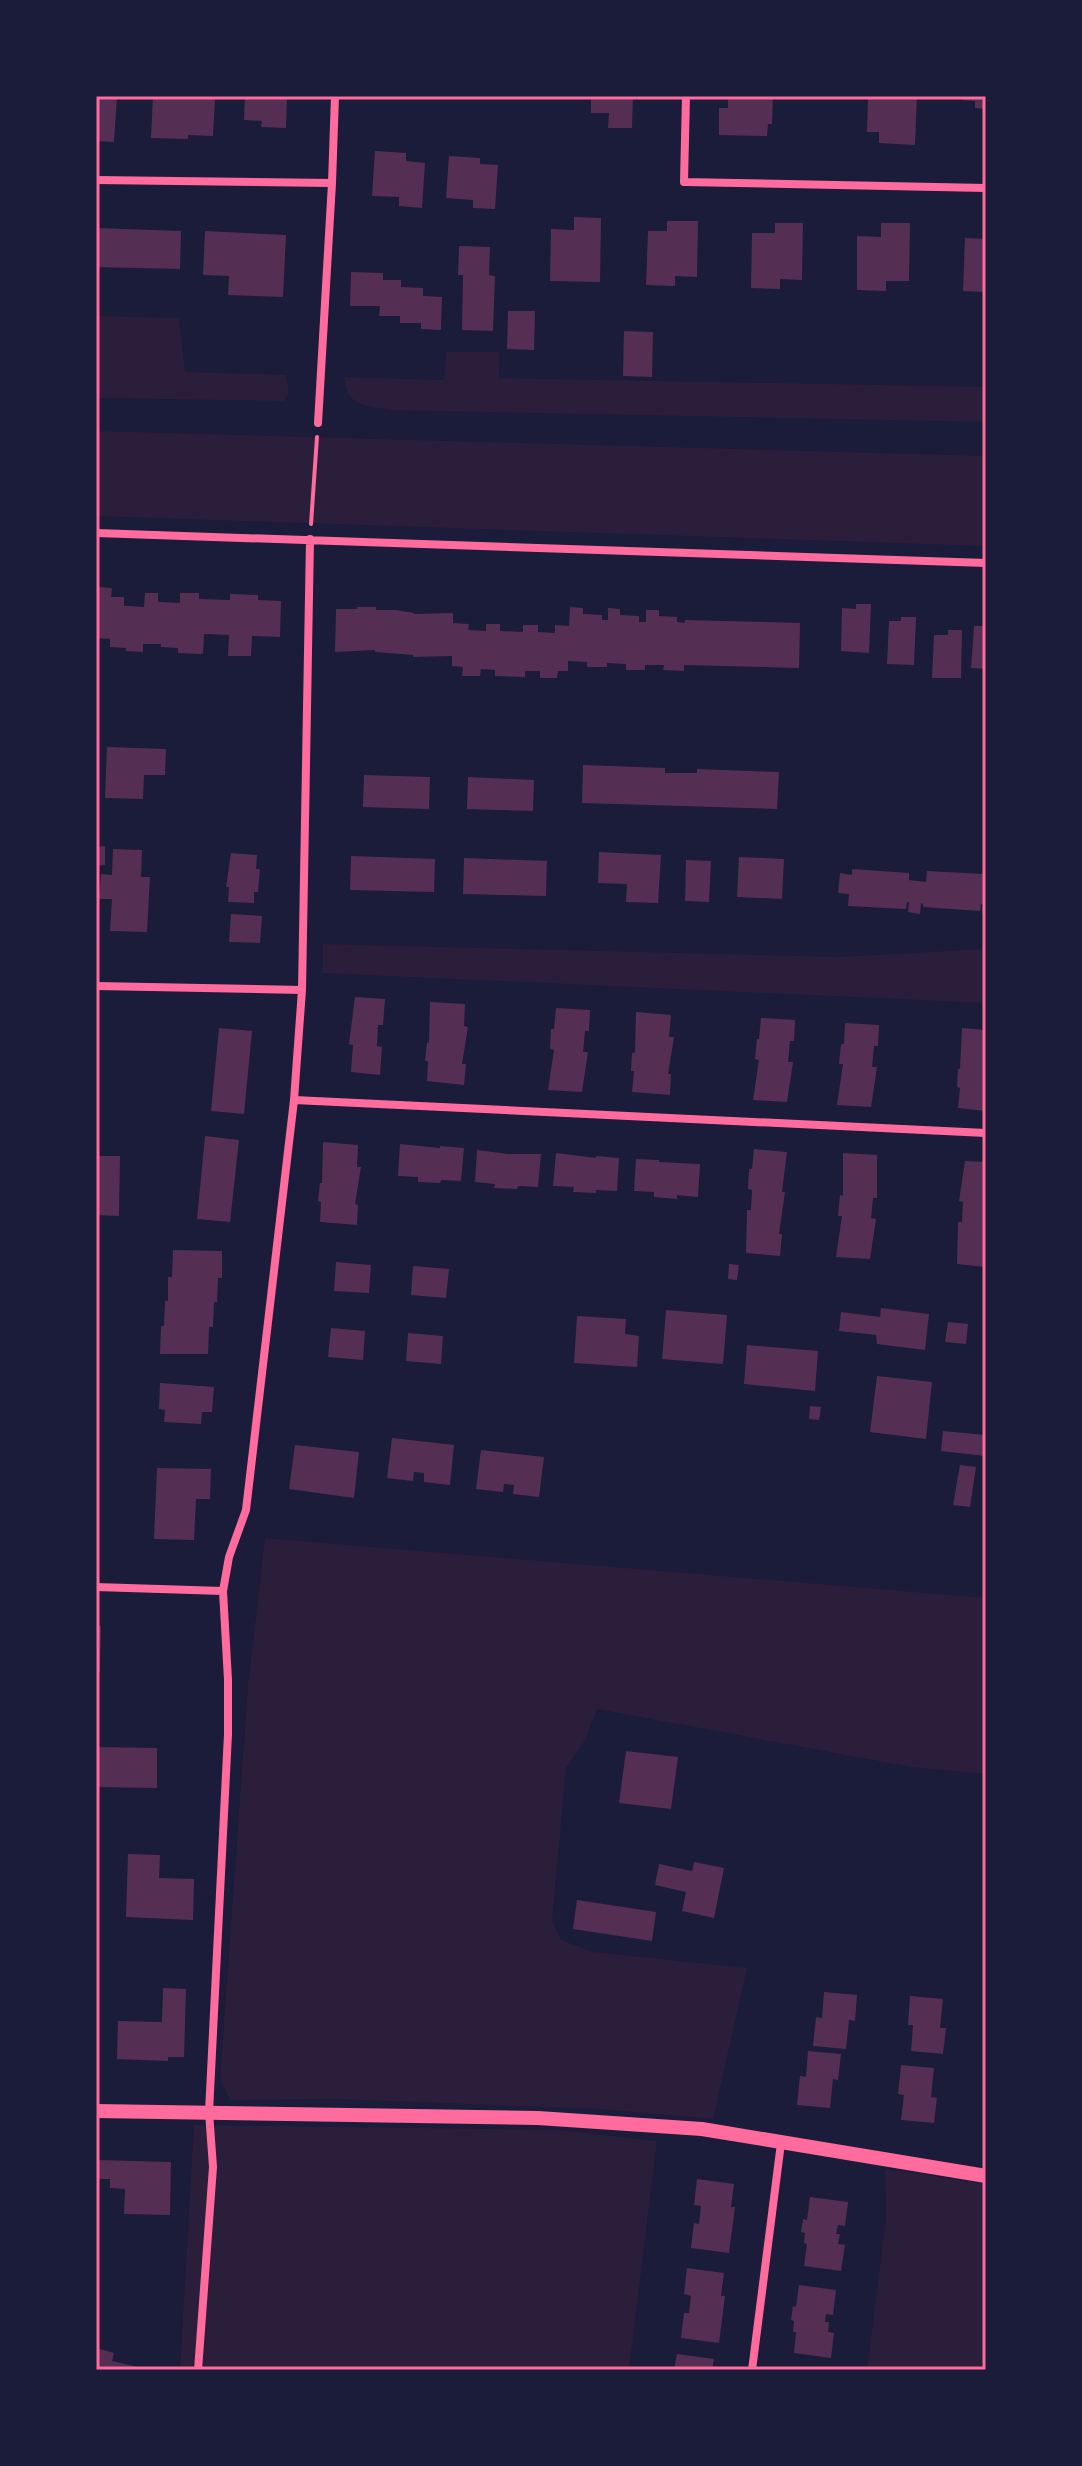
<svg xmlns="http://www.w3.org/2000/svg" width="1082" height="2466" font-family="Literata,serif">
<rect width="100%" height="100%" fill="#1b1b3a"/>
<!-- green -->
<path fill="#2a1e3b" d="M96,316L179,318L185,372L286,375L289,393L284,401L96,398Z
M446,352H500L499,378L986,387V422L389,410C363,404 348,408 344,377L444,380Z
M96,431L986,456V546L96,516Z
M323,944L839,957L986,949V1003L323,973Z
M265,1538L986,1598V1774L911,1767L597,1709L585,1740L566,1768L552,1921L561,1940L593,1952L747,1968L713,2119L600,2109L336,2099L230,2100L220,2080L248,1686Z
M194,2125L556,2130L657,2141L629,2370H180Z
M885,2169L986,2184V2370H867L886,2218Z"/>
<!-- building -->
<path fill="#542f53" d="M96,96H117L114,142L96,141Z
M153,96L215,99L213,136L188,135V139L151,138Z
M245,96H287L286,128L261,127L262,121L244,120Z
M591,96H633L632,128H608L609,113H591Z
M728,96H773L772,124H768L767,136L719,135V108H728Z
M868,96H917L915,145L879,143V132H867Z
M963,96H986V109L975,108V101L962,100Z
M375,151L406,153V161L425,163L422,208L399,206V197L372,196Z
M449,156L480,158V164L498,165L495,209L473,208V200L446,198Z
M574,217L601,218L600,282L550,281L551,229L574,230Z
M667,221H698L697,277L675,276V286L646,285L648,231H667Z
M775,223H803L802,280L780,279V289L751,288L752,233H775Z
M881,223H910L909,281H886V291L857,290V236L881,237Z
M96,228L181,231L180,269L96,267Z
M205,231L286,235L283,297L228,295L229,276L203,275Z
M965,238L986,239V292L963,291Z
M459,246L490,247L489,275L495,276L493,331L462,330L463,275H458Z
M351,272L383,273V280H401V287L423,288V296L442,297L441,330L421,329V323H400V316H379L380,306H350Z
M508,311H535L534,350L507,349Z
M624,331L653,332L652,377L623,376Z
M98,587L112,588L111,597H124V606H128L144,607L145,593H158V602L180,603V593H199V599L230,600V594L258,595V600L281,601L280,637L252,636L251,656H228L229,635L204,634L203,654L178,653V648L161,647V644H143V652L126,651V648L110,647V639L96,638Z
M856,604H871L869,653L841,651L842,608L856,609Z
M357,607H376V610H395L414,613V614L453,613V623L469,624L468,630L486,631V624H500V631L523,632V625H538V632L555,633V625L569,626L570,607L583,608V614L602,615V620H608V608L620,609V615L639,616V622H646V610H659V616L677,617V622L685,623V620L800,623L799,668L684,665V671L663,670L664,665H645V670H626V664L607,663V667H587V662L568,661V671H558L557,678H540V671H525V677L495,676V670L481,669L480,676H462L463,667L452,666V656L413,657V655L375,652V650L335,652L336,609H357Z
M901,617H916L914,665L887,664L889,621H901Z
M974,626H986V669L971,668Z
M948,630H962L961,678H932L934,635H948Z
M107,747L166,749L165,775H144L143,799L105,798Z
M583,765L665,768V773H697V769L779,772L777,809L582,803Z
M364,775L430,777L429,809L363,807Z
M468,777L534,780L533,811L467,809Z
M105,846V865L96,866V847Z
M113,849L142,850L141,877H150L147,932L110,931L112,899H99L101,874L112,875Z
M599,852L661,855L658,903L626,902L627,884L598,883Z
M231,853L257,855L256,869H260L258,892H254V903L228,902L229,887H226Z
M351,856L435,859L434,892L350,890Z
M739,857L784,859L782,899L737,897Z
M464,858L547,861L546,896L463,894Z
M686,860L711,861L709,902L685,901Z
M852,869L909,873V880L926,882L927,871L984,874L983,881H986V914L982,913L983,904H981L980,911L923,907V904L921,903L920,914L908,912L909,902H907L906,909L848,906L849,894L838,893L840,873L852,875Z
M231,914L262,916L260,943L229,942Z
M355,997L385,999L383,1025H378L377,1046L382,1047L380,1075L351,1072L353,1045L349,1044Z
M430,1002L465,1004L464,1026L468,1027L462,1064H466L464,1085L427,1081L428,1061H425L427,1042L429,1043Z
M556,1008L590,1010L589,1031H585L583,1052H588L582,1092L548,1090L554,1050L550,1049L551,1029H554Z
M636,1012L671,1015L669,1037H674L668,1074H671L670,1095L632,1092L634,1071H631L632,1053H635Z
M761,1018L795,1020L794,1041H790L788,1062H793L787,1102L753,1100L759,1060L755,1059L757,1039H759Z
M845,1023L879,1025L878,1046H874L872,1067H877L871,1107L837,1105L843,1064H839L841,1044H844Z
M219,1028L252,1031L244,1114L211,1111Z
M962,1028L986,1030V1111L958,1108L960,1088L957,1087L958,1069H960Z
M205,1136L239,1140L230,1222L197,1219Z
M323,1142L358,1145L357,1167H361L355,1204L358,1205L357,1225L320,1222L321,1202L318,1201L320,1183H322Z
M400,1144L440,1148V1146L464,1148L461,1181L441,1180L440,1183L418,1182V1177L398,1176Z
M754,1149L787,1152L782,1192H785L779,1234H782L780,1256L746,1253L747,1210H751L752,1190L748,1189L749,1169H752Z
M477,1150L508,1154H541L538,1187L518,1186L517,1189L494,1188L495,1184L475,1182Z
M556,1153L596,1158V1156L619,1158L617,1191L596,1190V1193L573,1192L574,1187L553,1186Z
M843,1153L877,1155V1198H873L871,1218L876,1219L870,1259L836,1257L842,1216H838L840,1195L843,1196Z
M96,1156H120L119,1216L96,1215Z
M636,1159L659,1160V1162L700,1164L698,1197L677,1195V1199L654,1197V1192L634,1191Z
M965,1161L986,1162V1267L957,1264L958,1222H962L963,1202L959,1201Z
M173,1250L222,1251V1278H218L217,1302H214L213,1327H209L208,1354H160L161,1326H164L165,1301H168V1277H172Z
M336,1262L371,1265L369,1293L334,1291Z
M729,1264L739,1265L737,1280L728,1279Z
M413,1266L449,1269L446,1298L411,1295Z
M881,1308L929,1314L925,1350L877,1344L876,1335L839,1331L841,1312L880,1317Z
M666,1310L727,1315L723,1364L662,1359Z
M577,1316L626,1319L625,1334L639,1336L637,1367L574,1363Z
M948,1322L968,1324L966,1344L945,1342Z
M331,1328L365,1331L363,1360L328,1357Z
M408,1333L443,1336L441,1364L406,1361Z
M747,1345L818,1351L815,1391L744,1384Z
M877,1376L932,1382L926,1439L870,1432Z
M160,1383L214,1387L212,1412H202L201,1424L164,1422L165,1410L159,1409Z
M810,1406L821,1407L819,1420L809,1419Z
M943,1431L986,1435L985,1456L941,1451Z
M392,1438L454,1445L450,1485L424,1482V1473L414,1472L413,1481L387,1478Z
M295,1445L359,1452L354,1498L289,1489Z
M481,1450L544,1457L539,1497L513,1494L514,1485L504,1484L503,1492L476,1489Z
M960,1465L976,1467L970,1507L953,1505Z
M157,1468L211,1469L210,1499H196L194,1540L154,1539Z
M96,1626H101L100,1672H96Z
M96,1747L157,1748V1788L96,1787Z
M626,1751L678,1757L671,1809L619,1803Z
M128,1854L160,1855L159,1878L194,1879L193,1920L126,1917Z
M694,1862L724,1868L714,1918L682,1911L686,1892L655,1885L659,1864L692,1871Z
M577,1900L656,1912L652,1941L573,1929Z
M163,1988L186,1989L184,2057H168V2061L117,2059L118,2021L162,2022Z
M824,1992L857,1995L855,2021L849,2020L846,2049L813,2046L816,2017L822,2018Z
M910,1996L943,1999L940,2028H946L943,2054L911,2051L913,2025H908Z
M808,2051L841,2054L838,2080L833,2079L830,2108L797,2105L800,2076L806,2077Z
M901,2065L934,2068L931,2097L937,2098L934,2123L901,2120L904,2095L898,2094Z
M96,2160L171,2162L170,2215L124,2214L125,2189L110,2188V2179H96Z
M697,2179L734,2184L731,2207H735L729,2253L691,2248L694,2223L699,2224L701,2206L694,2205Z
M810,2197L848,2202L845,2226L838,2225L836,2234H840L838,2244L845,2245L841,2271L804,2266L807,2244L804,2243L805,2233L801,2232L803,2219L807,2220Z
M687,2268L724,2273L721,2296H725L719,2343L681,2338L684,2313H689L691,2296L684,2294Z
M799,2285L836,2290L833,2315L826,2314L825,2322H829L828,2332L834,2333L831,2358L794,2353L796,2332H793L794,2321L791,2320L793,2306L796,2307Z
M96,2348L114,2353L112,2361L138,2367L137,2370H96Z
M677,2354L714,2359L712,2370H674Z"/>
<g fill="none" stroke-linecap="round" stroke-linejoin="round">
<!-- path -->
<path stroke="#ff6b9d" stroke-width="4" d="M311,524L317,437"/>
<!-- minor -->
<path stroke="#ff6b9d" stroke-width="8" d="M686,96L684,182L986,188
M96,180L332,183
M318,423L332,183L335,96
M96,533L986,563
M96,986L302,990
M294,1100L986,1133
M96,1587L223,1591
M198,2370L213,2167L209,2112L228,1734V1680L223,1591L229,1557L246,1510L294,1100L302,990L310,539
M752,2370L781,2143"/>
<!-- tertiary -->
<path stroke="#ff6b9d" stroke-width="14" d="M96,2111L538,2118L702,2129L986,2176"/>
</g>
<!-- border -->
<rect width="1082" height="2466" fill="none" stroke="#1b1b3a" stroke-width="196"/>
<rect x="98" y="98" width="886" height="2270" fill="none" stroke="#ff6b9d" stroke-width="3"/>
</svg>
